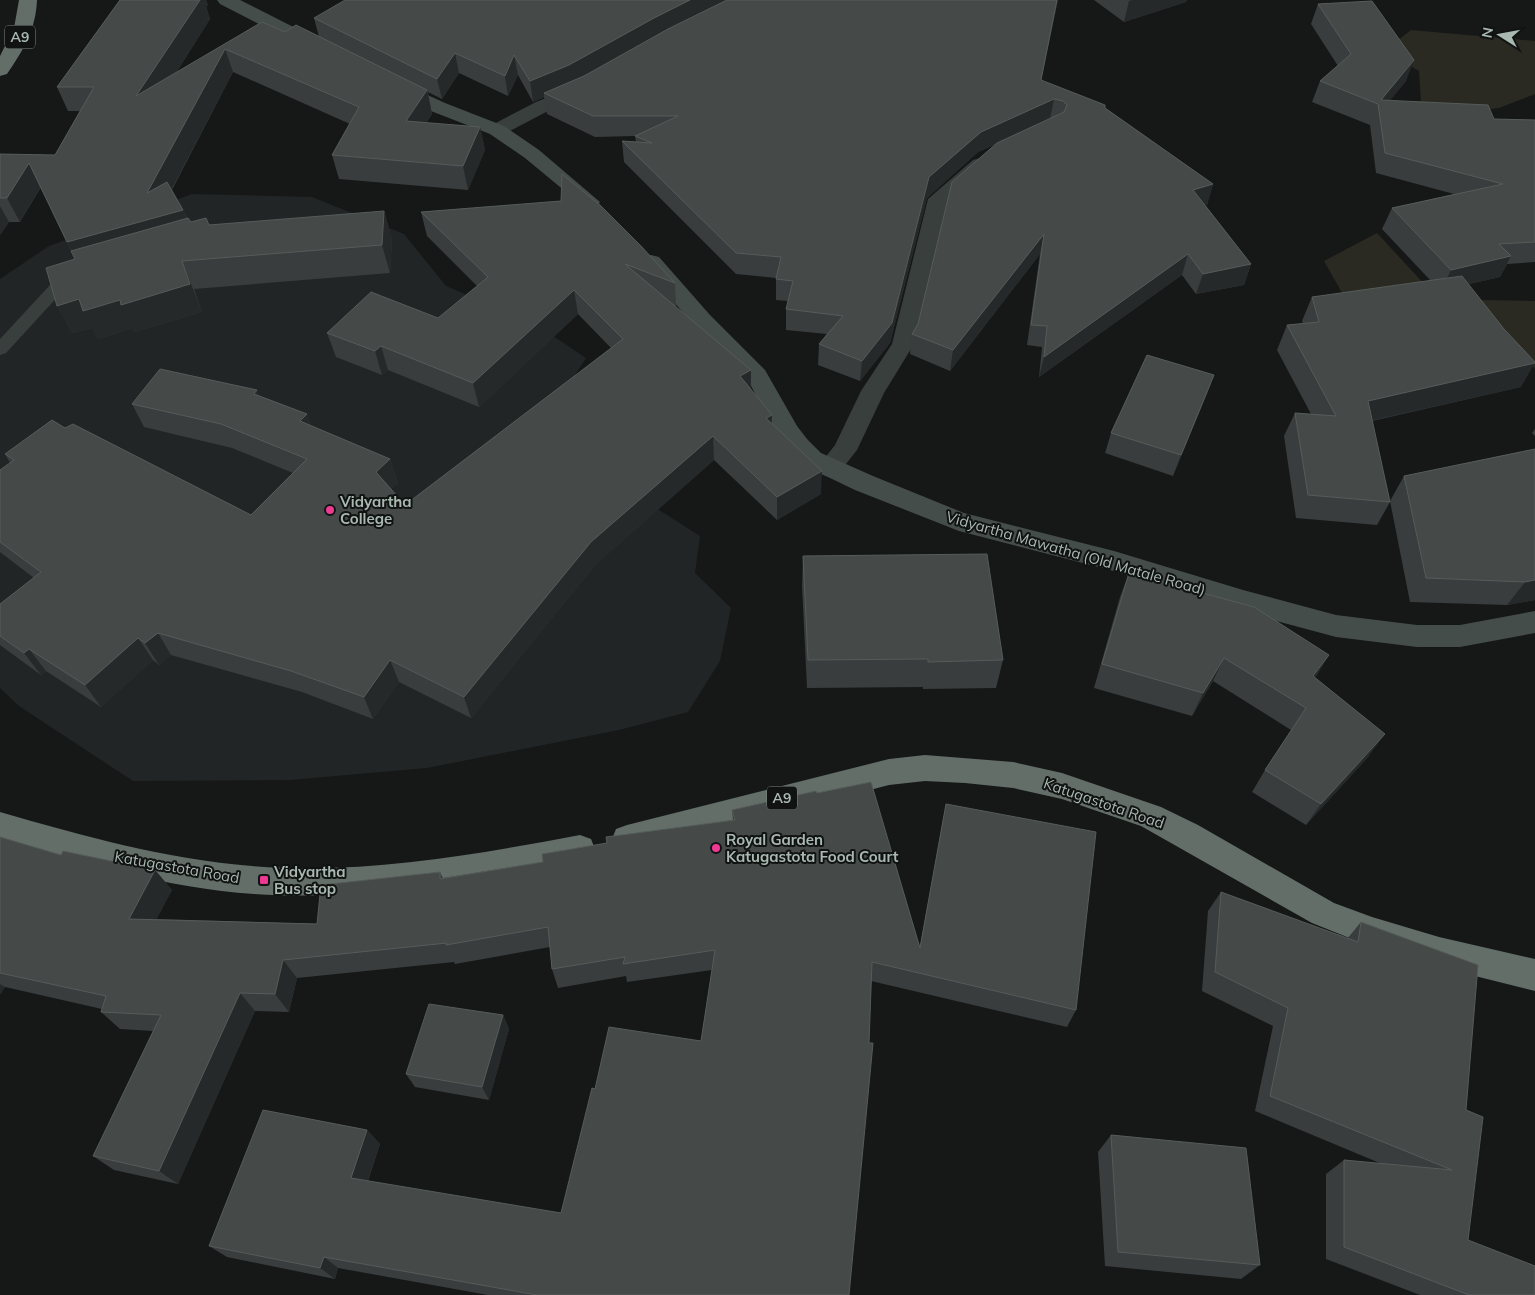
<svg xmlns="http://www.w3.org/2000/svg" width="1535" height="1295" font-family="Mulish,sans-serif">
<rect width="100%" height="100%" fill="#161818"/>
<!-- built -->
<path fill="#222525" d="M192,194L312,197L404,234L446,286L535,324L586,358L547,419L620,485L700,536L695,573L731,608L720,661L688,712L619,730L427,768L290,780L133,781L19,706L0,688V279L49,246Z"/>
<!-- green -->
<path fill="#2b2a22" d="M1411,30L1535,41V94L1499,108L1422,117L1419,71L1384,51Z
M1377,233L1438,299L1350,307L1324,261Z
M1477,300L1535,301V369Z"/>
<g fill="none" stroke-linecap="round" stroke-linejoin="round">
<!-- lane -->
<path fill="#393f3d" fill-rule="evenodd" d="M74,270L80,271L82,275L80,279L73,280L6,353L0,355V339L62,272Z"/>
<!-- street -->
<path fill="#393f3d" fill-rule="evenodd" d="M579,85L586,87L589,91L586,95L550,110L504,134L497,136L490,134L487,130L490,126L536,102Z
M980,158L987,160L990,164L987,168L948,201L914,344L884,393L857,450L838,474L829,477L820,474L817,468L835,445L861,391L892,344L928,199L973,160Z"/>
<!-- secondary -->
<path fill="#454d4a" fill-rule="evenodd" d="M217,0H240L327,44L329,48L327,52L320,54L313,52L220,4Z
M397,81L445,103L504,126L539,150L600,202L597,206L590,208L583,206L525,158L490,134L431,111L390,91L387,87L390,83Z
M651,255L659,257L710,315L765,370L797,426L807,439L821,453L873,476L964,513L1114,551L1243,590L1336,615L1417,625H1460L1535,611V633L1460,647H1417L1336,637L1243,612L1114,571L959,531L855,490L803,465L789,451L778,437L749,382L694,325L643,267L640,262L643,257Z"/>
<!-- highway -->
<path fill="#636e69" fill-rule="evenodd" d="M19,0H37C36,29 23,51 7,74L0,76V56L14,28Z
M925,755L1013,762L1062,773L1161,807L1198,825L1334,903L1372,917L1439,937L1535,959V991L1439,967L1372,947L1312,923L1141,826L1062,799L1013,788L965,783L925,781L889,785L627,853L616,849L612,839L616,829L627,825L889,759Z
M0,812C83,836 166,859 252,866C362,875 473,855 580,835L591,839L595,849L591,859L580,863C473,883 364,901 254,894C167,888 83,863 0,838Z"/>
</g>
<!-- wall -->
<path fill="#393d3d" d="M120,0H206L208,5L206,6L210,19L176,73L262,22L285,32L319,37L314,18L1058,0L1041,80L1105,108L1213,184L1207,205H1205L1251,264L1244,285L1196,294L1182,275L1039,377L1042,347L1027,345L1040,254L950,371L910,354L912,334L918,324L996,144L978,152L927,198L890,343L860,381L818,365L819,344L827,334L786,330V309L788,301L776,300V278L736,274L624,162L622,141L636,142L635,136L595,137L547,114L544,97L533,102L518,75L508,96L459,73L442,99L428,92L432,114L426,123L480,127L485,150L468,190L339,179L332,155L350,124L233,72L172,190L183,210L187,218L191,222L209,225L384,211L392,239L390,273L194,289L202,312L135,332L133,328L98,339L92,328L72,333L57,306L75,259L41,187L20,222H9L0,235V154L55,155L80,111H68L57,87Z
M1094,0H1187L1186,2L1124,22Z
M1318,4L1406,81L1389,101L1494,119L1535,120V262L1507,264L1500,277L1469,284L1521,387L1372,421L1390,502L1377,525L1296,518L1284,436L1295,413L1311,414L1277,350L1287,325L1303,324L1302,321L1312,297L1431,281L1382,229L1392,208L1454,194L1376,173L1370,125L1312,102L1320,81L1338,66L1311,24Z
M561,201L675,283L676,307L751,390L772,415L771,424L821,494L777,520L714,460L595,565L471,718L399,682L373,719L302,692L171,655L159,665L153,660L101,707L46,671L41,675L0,645V604L34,578L0,552V470L10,463L5,454L65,428L251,515L293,473L232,448L144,427L132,404L257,390L259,396L307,414L311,426L390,459L398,483L391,489L405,505L611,348L578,314L479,407L388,370L382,375L336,357L327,333L438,318L477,286L427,236L421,212Z
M1214,375L1206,396L1173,476L1105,453L1111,433Z
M1535,429V436L1532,433Z
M1535,449V600L1507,605L1410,602L1390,501L1404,476Z
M803,556L1003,660L996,688L923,689V687L807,688L802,586Z
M1129,573L1315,678L1369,756L1306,825L1252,792L1265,770L1291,730L1213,681L1192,716L1094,688L1120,597Z
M817,793L920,946L942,826L946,804L1076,1010L1067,1027L871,981L849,1295H488L338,1268L335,1279L227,1257L209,1246L367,1130L380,1144L368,1181L561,1213L595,1089L701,1041L712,970L627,982L626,976L558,988L552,969L550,947L455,964L454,962L297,978L289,1012L255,1011L178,1184L114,1170L93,1156L153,1031L120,1029L101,1012L102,1009L5,987L0,994V837L61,855L155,870L172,890L156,919L317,924L440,872L443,878L543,862L607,843L733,820L732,810Z
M1221,892L1347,939L1361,922L1466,1110L1468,1240L1535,1295H1420L1326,1259V1174L1344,1160L1382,1164L1255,1111L1273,1026L1202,991L1208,911Z
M503,1015L509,1029L489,1100L415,1087L406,1074Z
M1111,1135L1260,1265L1241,1279L1105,1266L1098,1152Z"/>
<!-- shaded-wall -->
<path fill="#262929" d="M190,0H206L208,5L206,6L210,19L146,120L136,96Z
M690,0H731L571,85L544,93V97L533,102L530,81Z
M1057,0H1058L1037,100Z
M1132,0H1187L1186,2L1124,22L1129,1Z
M225,49L233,72L157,217L147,193Z
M455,53L459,73L442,99L437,79Z
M514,55L518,75L508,96L505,76Z
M1414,60L1406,81L1380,113L1381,100Z
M427,90L432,114L412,145L406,121Z
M1054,99L1050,119L978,152L927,198L890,343L860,381L862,361L929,177L981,132Z
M480,127L485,150L468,190L463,166Z
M29,163L41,186L20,222L7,198Z
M1213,184L1207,205L1187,211L1193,190Z
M0,206L9,222L0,235Z
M183,210L193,234L79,265L67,242Z
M384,211L392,239L390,273L382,245Z
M1044,234L1040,254L950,371L953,350Z
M1188,254L1182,275L1039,377L1044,357Z
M1511,256L1500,277L1441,291L1451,270Z
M182,261L202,312L135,332L133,328L98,339L92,328L72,333L57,306Z
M1251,264L1244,285L1196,294L1203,274Z
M574,290L578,314L479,407L473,383Z
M381,346L388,370L382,375L375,351Z
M1535,363L1521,387L1356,424L1368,401Z
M751,370V394L740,376Z
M1214,375L1206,396L1173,476L1181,455Z
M257,390L267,414L254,394Z
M307,414L316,438L300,421Z
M772,415L771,439L766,418Z
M713,436L714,460L595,565L471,718L464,697L591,542Z
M390,459L398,483L384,495L376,472Z
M822,471L821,494L777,520V497Z
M1535,580V600L1507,605L1525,582Z
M158,633L171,655L159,665L145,643Z
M138,638L153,660L101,707L85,685Z
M29,649L46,671L41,675L24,653Z
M1329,655L1315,679L1313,676Z
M1224,658L1213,681L1192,716L1203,693Z
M390,660L399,682L373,719L364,697Z
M1385,734L1369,756L1306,825L1321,804Z
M155,870L172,890L147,938L129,919Z
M283,960L297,978L289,1012L275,994Z
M0,984L5,987L1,994L0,993Z
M240,993L255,1011L178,1184L159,1171Z
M503,1015L509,1029L489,1100L482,1087Z
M367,1130L380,1144L364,1192L351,1178Z
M324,1257L338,1268L335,1279L320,1268Z"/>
<!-- building -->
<path fill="#454a49" stroke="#555c5a" d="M120,0H200L136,96L262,22L285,32L296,25L427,90L406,121L480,127L463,166L332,155L359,107L225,49L147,193L167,182L183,210L67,242L29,163L7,198H0V154L55,155L94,87H57Z
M345,0H690L654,18L569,65L530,81L514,55L505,76L455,53L437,79L314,18Z
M727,0H1057L1041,80L1105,105V108L1213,184L1193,190L1251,264L1203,274L1188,254L1044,357L1047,326L1031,325L1044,234L953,350L912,334L918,324L952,182L997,143L1064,112L1067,105L1063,101L1054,99L981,132L929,177L892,323L862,361L819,344L843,316L786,309L793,281L776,279L781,257L736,253L622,141L652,143L635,136L678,116H593L544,93L584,76L668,29Z
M1372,1L1414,60L1381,100L1488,105L1494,119L1535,120V242L1499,244L1511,256L1451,270L1392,208L1503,184L1385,153L1378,104L1320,81L1351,54L1318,4Z
M562,174L600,205L641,246L675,283L625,264L751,370L740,376L772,415L766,418L822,471L777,497L713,436L591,542L464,697L390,660L364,697L291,671L158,633L145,643L138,638L85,685L29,649L24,653L0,636V604L41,572L0,542V470L14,460L5,454L52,420L65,428L73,424L251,515L307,459L221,424L132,404L160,369L257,390L254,394L307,414L300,421L390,459L376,472L405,505L623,339L574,290L473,383L381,346L375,351L327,333L371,292L438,318L488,277L421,212L561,201Z
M384,211L382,245L182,261L190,284L121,305L120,300L83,311L79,299L57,306L46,268L75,259L71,251L188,218L191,222L206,218L209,225Z
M1462,276L1504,329L1535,362V363L1368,401L1390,502L1308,495L1295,413L1336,416L1287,325L1319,322L1312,297Z
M1147,355L1214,375L1181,455L1111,433Z
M1535,449V580L1525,582L1426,578L1404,476Z
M987,554L1003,660L928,662V659L808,660L803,556Z
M1129,573L1254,607L1329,655L1313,676L1385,734L1321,804L1265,770L1306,708L1224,658L1203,693L1102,664Z
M871,782L920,948L946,804L1096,832L1076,1010L872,962L869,1043H873L849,1295H537L324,1257L320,1268L209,1246L263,1110L367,1130L351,1178L561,1213L592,1088L595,1089L609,1027L701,1041L715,950L623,964L625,957L552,969L548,927L446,945L447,943L283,960L275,994L240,993L159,1171L93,1156L161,1015L101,1012L106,996L0,973V837L61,855L63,851L155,870L129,919L317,924L321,885L440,872V879L543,862L542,854L607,843L606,837L735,820L732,810L816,791L817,793Z
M1221,892L1358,942L1361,922L1478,965L1466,1110L1483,1117L1468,1240L1535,1266V1295H1469L1344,1247V1160L1452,1170L1270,1096L1288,1008L1215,972Z
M429,1004L503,1015L482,1087L406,1074Z
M1111,1135L1246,1148L1260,1265L1118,1252Z"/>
<!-- markers -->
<g fill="#ee3992" stroke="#111313" stroke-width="2">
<circle cx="330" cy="510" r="5"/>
<circle cx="716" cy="848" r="5"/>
<rect x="259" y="875" width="10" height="10" rx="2.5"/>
</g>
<g text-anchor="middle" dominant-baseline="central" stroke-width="4" stroke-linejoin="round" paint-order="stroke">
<!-- shield labels -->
<g fill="#111313" stroke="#7b8682" stroke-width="1">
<rect x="5" y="25.5" width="30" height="23" rx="4"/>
<rect x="767" y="786.5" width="30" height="23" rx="4"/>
</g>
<g font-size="14" font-weight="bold" fill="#a9b8b1">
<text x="20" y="37">A9</text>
<text x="782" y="798">A9</text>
</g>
<!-- poi labels -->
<g font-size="15" font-weight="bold" fill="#a9b8b1" stroke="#111313" text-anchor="start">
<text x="340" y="501">Vidyartha<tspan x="340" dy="17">College</tspan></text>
<text x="726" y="839">Royal Garden<tspan x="726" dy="17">Katugastota Food Court</tspan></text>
<text x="274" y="871">Vidyartha<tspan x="274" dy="17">Bus stop</tspan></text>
</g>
<!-- street labels -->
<g font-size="15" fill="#a9b8b1" stroke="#111313">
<text transform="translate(1076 553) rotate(16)">Vidyartha Mawatha (Old Matale Road)</text>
<text transform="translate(1104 803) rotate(19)">Katugastota Road</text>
<text transform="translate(177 867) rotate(10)">Katugastota Road</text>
</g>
</g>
<!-- north arrow -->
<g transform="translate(1500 35) rotate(281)" stroke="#111313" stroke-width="4" paint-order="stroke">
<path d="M0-4L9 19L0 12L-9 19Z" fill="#a9b8b1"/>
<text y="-8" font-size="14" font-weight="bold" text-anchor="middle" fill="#a9b8b1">N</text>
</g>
</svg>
